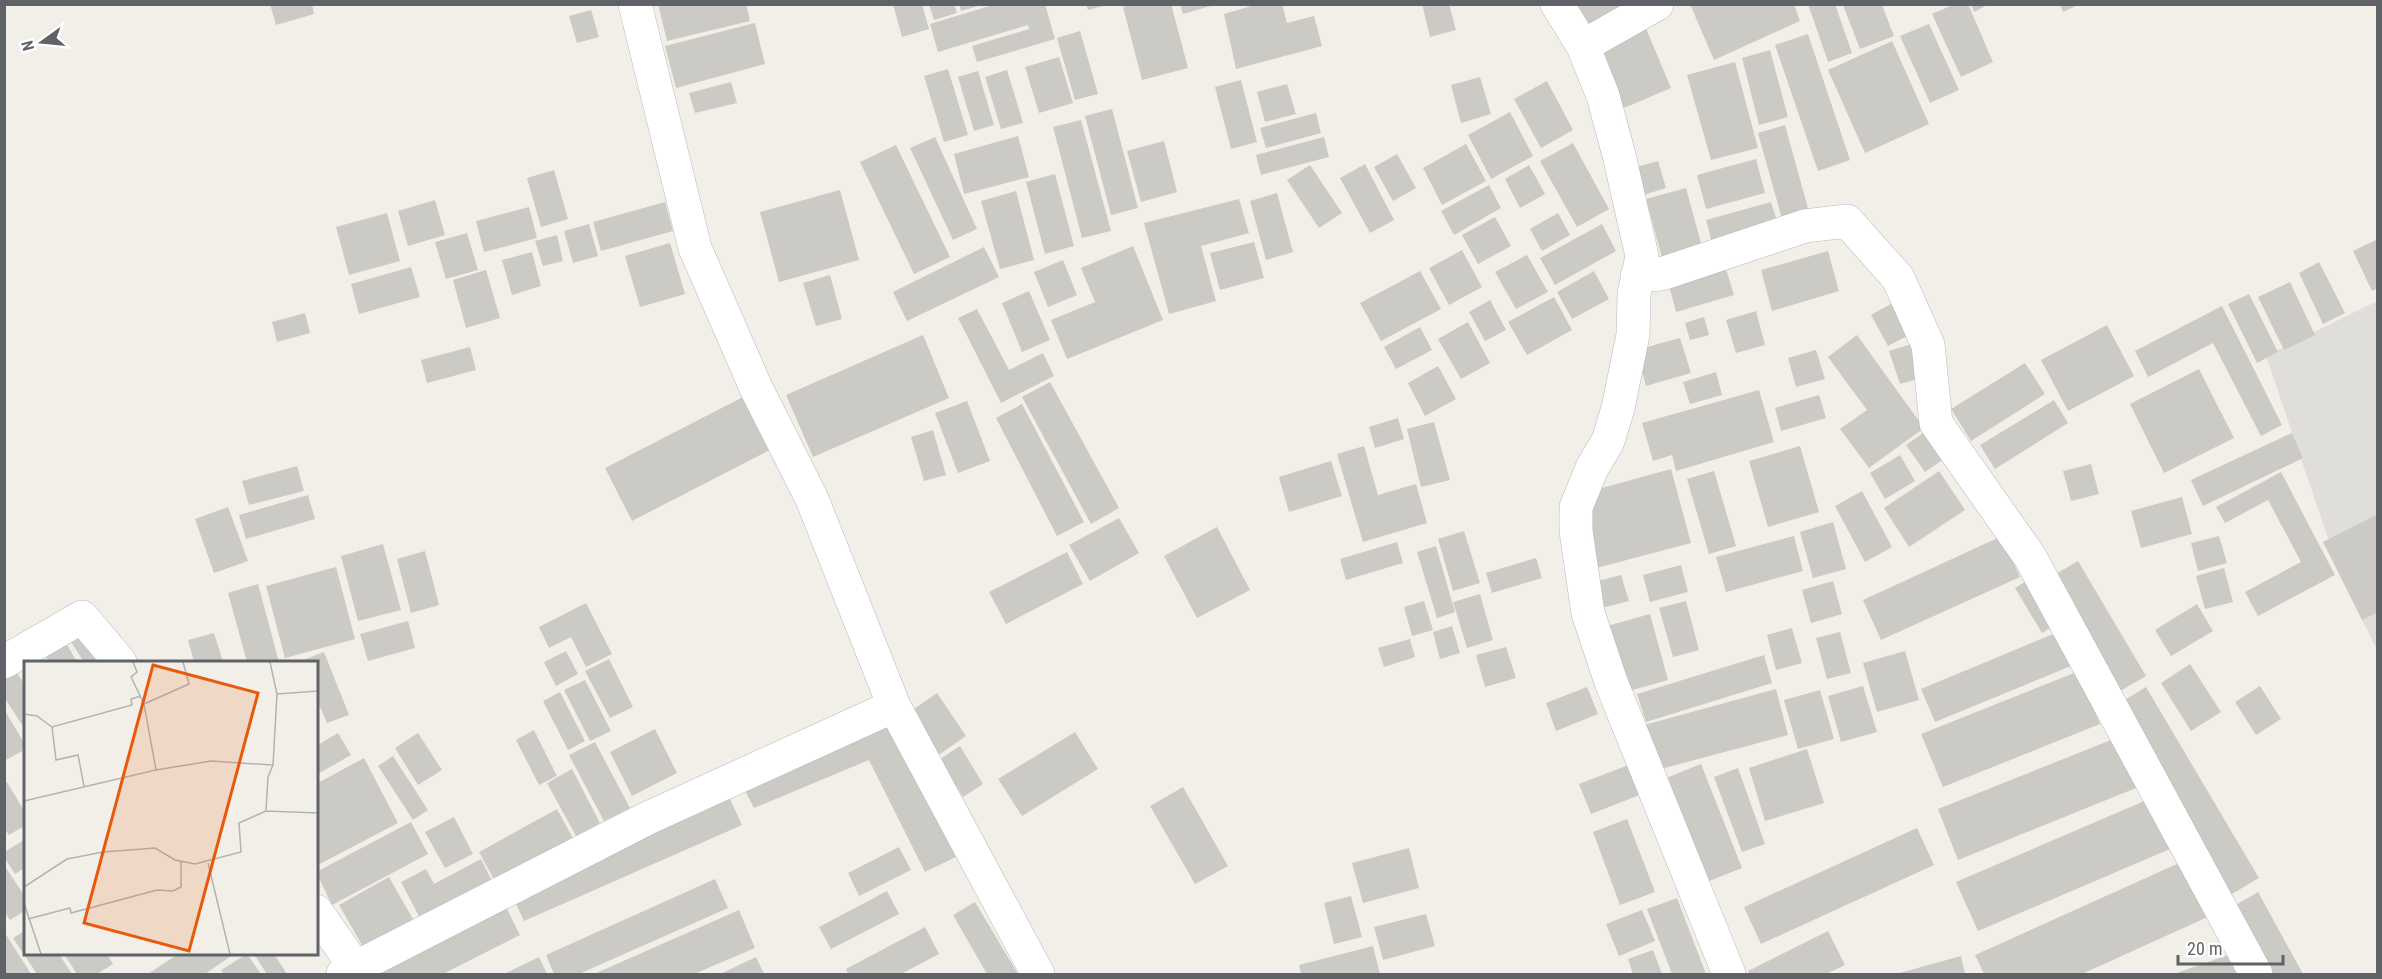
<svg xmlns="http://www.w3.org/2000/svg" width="2382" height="979" font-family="'Roboto Condensed',sans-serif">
<rect width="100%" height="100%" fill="#f1efe8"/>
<!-- industrial -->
<path fill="#e0deda" d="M2377,301V650L2342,579L2266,356Z"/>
<!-- building -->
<path fill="#cccac5" d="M270,4H312L314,14L276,25Z
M658,4H746L750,21L667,41Z
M893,4H922L929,29L902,37Z
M929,4H954L957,13L934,20Z
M959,4H982V5L961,11Z
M996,4H1045L1055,39L977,62L972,46L1029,29L1028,25L938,52L930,24Z
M1086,4H1107V5L1088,10Z
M1130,4H1171L1188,68L1142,80L1123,7Z
M1180,4H1214V5L1183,14Z
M1258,4H1282L1287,23L1314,16L1322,46L1236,69L1224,14Z
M1422,4H1449L1456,30L1430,37Z
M1565,4H1625L1585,39Z
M1690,4H1794L1800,21L1714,60Z
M1808,4H1835L1852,53L1828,62Z
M1955,4H1968L1993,62L1961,77L1932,14Z
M1971,4H1989L1974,12Z
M2060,4H2080L2063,12Z
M1843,5H1882L1894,36L1860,49Z
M591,10L599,37L577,43L569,16Z
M755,23L765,64L676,88L665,46Z
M1929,24L1959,90L1930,103L1900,36Z
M1645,26L1671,88L1617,111L1591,48Z
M1080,31L1098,94L1075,100L1057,38Z
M1808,34L1850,160L1818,171L1775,45Z
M1892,41L1929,124L1865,153L1828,70Z
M1770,50L1788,117L1759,125L1742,58Z
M1059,57L1073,103L1039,113L1025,67Z
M1735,62L1758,148L1711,160L1687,75Z
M948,69L968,135L944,142L924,76Z
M1007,70L1023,123L1001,129L985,77Z
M978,71L994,125L974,131L958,77Z
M1480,77L1491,114L1461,123L1451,85Z
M1241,80L1257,142L1231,149L1215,87Z
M1547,81L1573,130L1541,148L1514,99Z
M731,82L737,103L695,113L689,93Z
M1287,84L1296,114L1265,122L1257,92Z
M1112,109L1138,208L1111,215L1085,116Z
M1510,112L1533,156L1491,179L1468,135Z
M1316,113L1321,133L1266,148L1260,128Z
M1081,120L1111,231L1082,238L1053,127Z
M1785,125L1809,212L1782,219L1758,133Z
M1018,136L1029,177L964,194L954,154Z
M935,137L977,229L953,240L910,148Z
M1324,137L1329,157L1261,175L1256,155Z
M1164,141L1177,192L1141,202L1127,151Z
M1573,143L1609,209L1577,227L1540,161Z
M1466,144L1486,181L1442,205L1423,168Z
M896,145L950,257L914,274L860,162Z
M1397,154L1416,188L1393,201L1374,167Z
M1756,159L1765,193L1706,209L1697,175Z
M1658,161L1666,188L1634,198L1626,170Z
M1365,164L1394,220L1370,233L1340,178Z
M1310,165L1342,213L1319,228L1287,180Z
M1529,165L1545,194L1520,208L1505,179Z
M554,170L568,219L541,227L527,178Z
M1055,174L1074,246L1045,254L1026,182Z
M1489,185L1501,208L1454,235L1441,211Z
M1686,188L1704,254L1664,265L1646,199Z
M840,190L859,260L779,282L760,212Z
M1016,191L1034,260L1000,269L981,201Z
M1277,193L1293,252L1266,260L1250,201Z
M1239,199L1249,233L1201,246L1216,301L1169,314L1144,223Z
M435,200L445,235L408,246L398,211Z
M665,202L673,231L601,251L593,222Z
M1771,202L1779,227L1713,246L1706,220Z
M529,207L537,238L484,252L476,221Z
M387,213L400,261L349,275L336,227Z
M1558,213L1570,235L1542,251L1530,229Z
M1495,217L1511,246L1478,264L1462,235Z
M589,224L598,256L573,263L564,231Z
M1602,224L1616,251L1555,285L1540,258Z
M467,233L478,270L446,279L435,242Z
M557,235L563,261L543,266L535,241Z
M2378,239V288L2372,291L2353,251Z
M1254,242L1264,278L1220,290L1210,253Z
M670,243L685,294L640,307L625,256Z
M1133,246L1163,320L1067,359L1051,320L1095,302L1081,268Z
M984,247L999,277L907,321L893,292Z
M1462,250L1482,287L1449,305L1429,268Z
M1828,251L1839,291L1772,311L1761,270Z
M532,252L541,286L512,295L502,260Z
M1527,255L1548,292L1516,309L1495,272Z
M1063,260L1077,295L1048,307L1034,272Z
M2319,262L2345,313L2323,324L2299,273Z
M411,267L420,297L359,314L351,284Z
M1726,269L1734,295L1676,312L1669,285Z
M486,270L500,318L466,328L453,280Z
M1420,271L1441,309L1381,341L1360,303Z
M1594,271L1609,299L1572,319L1557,292Z
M830,275L842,319L816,326L803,283Z
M2290,282L2315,335L2284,350L2258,297Z
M1029,291L1050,340L1022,352L1002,303Z
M2249,294L2278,352L2257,363L2228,304Z
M1554,297L1572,330L1527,355L1508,322Z
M1490,300L1506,330L1485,341L1469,312Z
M1896,301L1913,333L1888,346L1871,315Z
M2222,306L2282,425L2261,436L2213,343L2148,377L2135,351Z
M977,309L1009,370L1043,353L1054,376L1001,403L958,318Z
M1756,311L1765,345L1736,353L1726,320Z
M305,313L310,333L277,342L272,322Z
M1704,317L1709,335L1690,340L1685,323Z
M1468,322L1490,363L1461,379L1438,339Z
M2107,325L2134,376L2068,411L2041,360Z
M1420,327L1432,350L1396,369L1384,347Z
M923,335L949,398L813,457L786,395Z
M1857,335L1924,428L1869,468L1840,429L1867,410L1828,357Z
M1680,338L1691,373L1646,386L1636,350Z
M1918,342L1928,376L1900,384L1889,351Z
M470,347L476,370L427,383L421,360Z
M1816,350L1825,379L1796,387L1788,358Z
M2025,363L2045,394L1971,441L1951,409Z
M1438,366L1456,399L1425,416L1408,383Z
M2199,369L2234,438L2164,473L2130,404Z
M1716,372L1722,395L1690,404L1683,382Z
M1050,382L1119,508L1091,524L1022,397Z
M1759,390L1774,442L1676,471L1672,455L1653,461L1642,423Z
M1819,395L1826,418L1781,431L1775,408Z
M743,397L770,450L632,521L605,468Z
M2054,400L2068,423L1995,469L1980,445Z
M967,401L990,461L958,473L935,413Z
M1022,404L1084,522L1057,536L996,418Z
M1398,418L1404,439L1375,448L1369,427Z
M1434,422L1450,480L1421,487L1407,429Z
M933,430L946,475L924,481L911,437Z
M1926,431L1945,458L1925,472L1906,445Z
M2292,433L2303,458L2203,506L2191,480Z
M1364,446L1378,495L1416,484L1427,523L1363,542L1337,454Z
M1800,446L1819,512L1768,527L1749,461Z
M1900,455L1915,481L1885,499L1870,473Z
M1331,461L1342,496L1289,512L1279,477Z
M2091,464L2099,494L2071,501L2063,471Z
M297,466L304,491L249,505L242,481Z
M1671,469L1691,543L1585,571L1584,493Z
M1714,471L1736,546L1709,554L1687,479Z
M1939,471L1965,510L1909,547L1884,508Z
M2281,472L2335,575L2258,616L2245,592L2301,562L2268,500L2225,523L2216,507Z
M1862,491L1892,547L1865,562L1835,506Z
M308,495L315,519L246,539L239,515Z
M2182,497L2192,534L2141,548L2131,511Z
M228,507L248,561L214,573L195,519Z
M2378,514V612L2362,620L2323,542Z
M1119,518L1139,553L1090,581L1069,545Z
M1833,522L1846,569L1813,578L1800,532Z
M1217,527L1250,590L1197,618L1164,556Z
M1464,531L1480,583L1453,591L1438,539Z
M1794,536L1803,571L1726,592L1716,557Z
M2002,536L2020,577L1881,640L1863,600Z
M2219,536L2227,563L2198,571L2191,543Z
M1397,542L1403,563L1346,580L1340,559Z
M383,544L401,610L358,621L341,556Z
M1436,546L1455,612L1437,618L1417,552Z
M425,551L439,605L411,613L397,559Z
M1067,552L1083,584L1006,624L989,592Z
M1536,558L1542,578L1492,593L1486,573Z
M2078,561L2146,676L2117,693L2049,578Z
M1681,565L1688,592L1650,602L1643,575Z
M336,567L355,639L285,658L266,586Z
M2224,568L2233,602L2205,609L2196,576Z
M1621,575L1629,601L1598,609L1590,583Z
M2035,576L2062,621L2042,633L2015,588Z
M1833,581L1842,614L1811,623L1802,590Z
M258,584L279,662H247L228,593Z
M1480,594L1493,640L1467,648L1453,602Z
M1424,601L1433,630L1412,636L1404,607Z
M1686,601L1699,650L1673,657L1659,608Z
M586,603L612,654L586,667L571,637L549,648L539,627Z
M2197,604L2213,631L2171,656L2155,630Z
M1650,614L1668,680L1618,694L1600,628Z
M408,621L415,648L368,661L360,634Z
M86,624L109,662H84L67,636Z
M1452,626L1460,653L1440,659L1433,632Z
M1792,628L1802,663L1776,670L1767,635Z
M1840,632L1851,673L1827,679L1816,638Z
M2058,632L2071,666L1935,722L1921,689Z
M214,633L223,662H194L188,640Z
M63,638L77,662H50L42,651Z
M1410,639L1415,657L1384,667L1378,648Z
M1506,647L1516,678L1485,687L1476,655Z
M566,651L578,674L556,686L544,662Z
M1905,651L1919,700L1877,712L1863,663Z
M324,652L349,715L327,723L316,698V662H298Z
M1764,655L1772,683L1646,722L1637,694Z
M609,659L633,707L610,718L585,671Z
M2190,664L2221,712L2191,731L2161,683Z
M12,665L26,687V731L4,697V670Z
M2079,671L2100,724L1943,787L1921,734Z
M585,680L611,731L590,741L564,690Z
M1863,686L1877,732L1841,742L1828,696Z
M2260,686L2281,719L2256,735L2235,702Z
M1587,687L1598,714L1556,731L1546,703Z
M2146,687L2259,878L2230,895L2118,704Z
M1776,689L1788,735L1657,770L1644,725Z
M1820,690L1834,739L1798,749L1784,700Z
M560,692L585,741L568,750L543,701Z
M937,693L966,736L937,756L908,713Z
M4,709L26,746V749L4,761Z
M891,717L960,855L925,872L869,760L754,808L740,781Z
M655,729L677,773L632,796L610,752Z
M534,730L557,776L539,785L516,740Z
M1075,732L1098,769L1022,816L998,779Z
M338,733L351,755L316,775V746Z
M418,733L442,770L418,785L395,748Z
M2121,736L2141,786L1958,860L1938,809Z
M595,742L630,808L604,821L569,755Z
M960,746L983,784L963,797L940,759Z
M1807,749L1824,803L1765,821L1749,768Z
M393,756L428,810L413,820L378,766Z
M364,758L398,823L316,866V784Z
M1631,764L1642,794L1591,814L1579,784Z
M1701,764L1742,868L1699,885L1659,781Z
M1738,768L1765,844L1742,852L1714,777Z
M572,769L600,823L576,836L547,783Z
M7,782L26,814V825L9,835L4,828V784Z
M1183,787L1228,866L1195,884L1150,806Z
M730,799L742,825L524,921L512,895Z
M2149,799L2170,849L1978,931L1956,882Z
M557,809L575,842L497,885L479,852Z
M454,817L473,854L445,868L425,832Z
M1627,819L1655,892L1620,905L1593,832Z
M411,822L428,854L332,905L316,872Z
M1917,828L1934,865L1761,944L1744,907Z
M26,839V867L15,874L4,857V852Z
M899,847L911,870L859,896L848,873Z
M1409,848L1419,888L1363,903L1352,863Z
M481,859L493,883L421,920L401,882L426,869L434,884Z
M2188,859L2212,915L2082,974H1984L1975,955Z
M4,865L26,898V910L10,920L4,911Z
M389,877L417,926L367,954L339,905Z
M715,879L728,908L579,974H554L546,955Z
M887,891L899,914L831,949L819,927Z
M2258,892L2303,974H2265L2229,909Z
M1351,896L1362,937L1334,944L1324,903Z
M1677,898L1706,974H1672L1647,909Z
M975,902L1018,974H987L953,915Z
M504,903L520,935L443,974H365Z
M739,910L755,948L694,974H594Z
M1642,910L1655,941L1619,956L1606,924Z
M1426,914L1435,946L1383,960L1374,927Z
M925,927L939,954L901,974H848L846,969Z
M26,930V954H59L72,974H37L13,938Z
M1828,931L1845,965L1826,974H1750L1748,971Z
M5,933L31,974H5Z
M1373,946L1380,974H1301L1299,965Z
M1653,950L1662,974H1633L1628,959Z
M2239,951L2247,974H2174Z
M64,954H107L113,964L97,974H77Z
M178,954H234L205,974H148Z
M247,954L261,974H224L221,970Z
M254,954H274L287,974H267Z
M1961,956L1965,974H1896Z
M539,957L547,974H504Z
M756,957L764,974H720Z"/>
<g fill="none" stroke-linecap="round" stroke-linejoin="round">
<defs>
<path id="minor" d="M635,4L695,248L756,388L812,499L894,706
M1557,4L1583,46L1603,96L1619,155L1642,256L1634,294L1633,335L1618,408L1608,441L1592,468L1576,507V531L1588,613L1611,682L1729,974
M1583,46L1657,4
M1637,276L1661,274L1805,226L1847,221L1898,278L1928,345L1936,423L2030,557L2256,974
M4,662L82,617L120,662
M316,911L355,967
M343,974L648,818L894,706L1038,974"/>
</defs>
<!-- minor casing -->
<use href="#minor" stroke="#b5b8bc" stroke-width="34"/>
<!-- minor -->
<use href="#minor" stroke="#fff" stroke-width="33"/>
</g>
<!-- overview -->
<g transform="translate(24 661)">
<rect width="294" height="294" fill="#f1efe8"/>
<path fill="none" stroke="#b3b3b1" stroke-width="1.5" d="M253,33L294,30M120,43L165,23L159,1M0,53L13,55L28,66L108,44L107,38L117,35M28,66L32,99L54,94L60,125M132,109L187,100L249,104M0,140L132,109L120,43L107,16L113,11L109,1M242,150L294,152M184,202L206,293M0,226L43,198L79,191L131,187L151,199L171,203L217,191L215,162L242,150L244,116L249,104L253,33L246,1M0,242L17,293M4,258L46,247L47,252L133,229L149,230L157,226V201"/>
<path fill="#e8590c" fill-opacity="0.15" stroke="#e8590c" stroke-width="3" d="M129,4L234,32L165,290L60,262Z"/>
<rect width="294" height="294" fill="none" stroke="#5f6368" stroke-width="3"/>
</g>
<!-- border -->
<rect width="2382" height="979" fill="none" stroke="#5f6368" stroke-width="12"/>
<!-- north arrow -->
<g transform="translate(42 42) rotate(255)" stroke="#ffffff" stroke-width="4.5" paint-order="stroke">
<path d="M0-4.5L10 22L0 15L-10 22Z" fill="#5f6368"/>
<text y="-9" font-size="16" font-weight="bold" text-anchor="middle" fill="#5f6368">N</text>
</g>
<!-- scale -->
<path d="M2178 955v9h105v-9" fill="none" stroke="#5f6368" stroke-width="3"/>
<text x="2187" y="955" font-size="18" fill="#5f6368" stroke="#ffffff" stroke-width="4.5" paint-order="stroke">20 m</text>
</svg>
